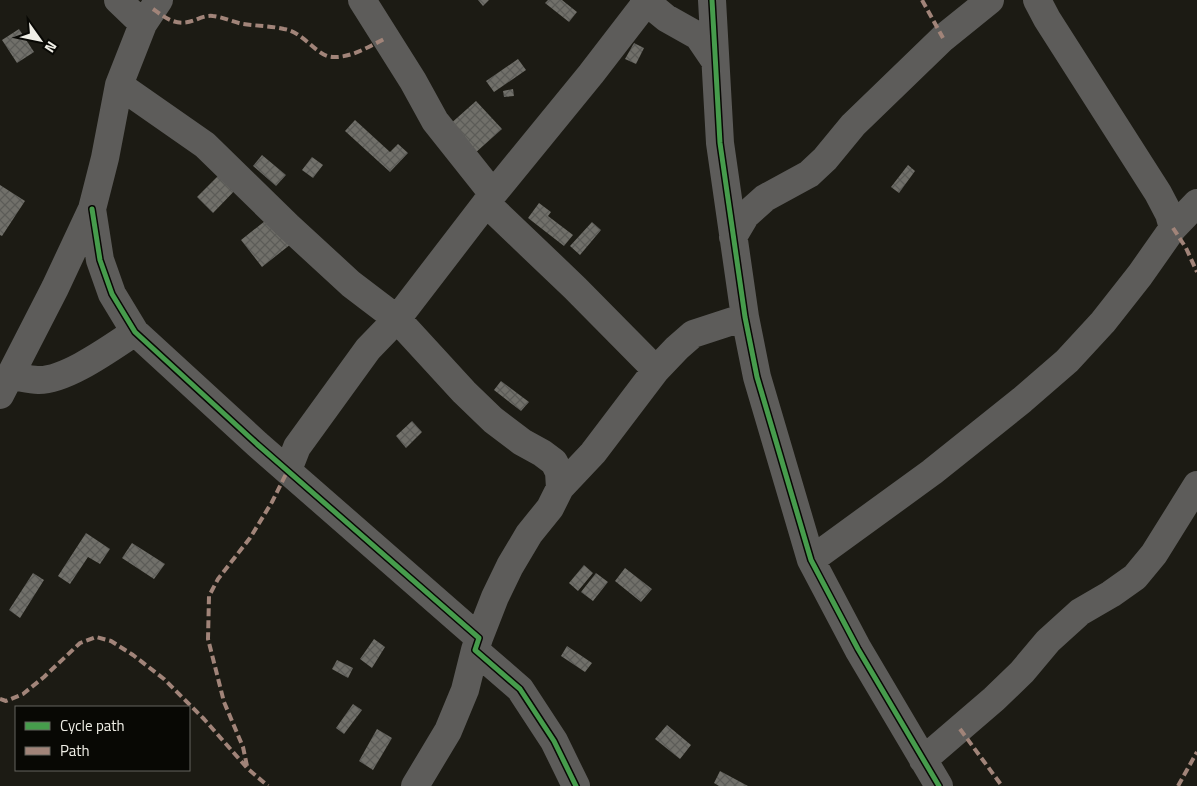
<svg xmlns="http://www.w3.org/2000/svg" width="1197" height="786" font-family="'Titillium Web',sans-serif">
<defs>
<pattern id="building-cross-hatch" width="8" height="8" patternUnits="userSpaceOnUse" patternTransform="scale(1.25)"><rect width="8" height="8" fill="#71706a"/><path d="M0 0l8 8M0 8l8-8" fill="none" stroke="#5c5c58"/></pattern>
</defs>
<rect width="100%" height="100%" fill="#1c1b14"/>
<!-- building -->
<path fill="url(#building-cross-hatch)" d="M478,0H489L483,6Z
M548,0H562L577,12L569,22L545,3Z
M19,29L34,52L17,63L2,40Z
M634,43L644,48L636,64L625,59Z
M518,59L526,70L494,92L486,81Z
M513,89L514,96L504,97L503,91Z
M476,101L502,129L474,154L448,126Z
M355,120L390,152L398,144L408,153L390,172L345,131Z
M262,155L286,175L276,186L253,166Z
M312,157L323,165L313,178L302,170Z
M908,165L915,171L899,193L891,187Z
M226,168L242,183L213,213L197,197Z
M0,185L25,201L2,236L0,235Z
M539,203L551,212L548,216L573,235L564,246L528,218Z
M270,217L291,244L262,267L241,240Z
M592,222L601,230L580,255L570,246Z
M501,381L529,402L521,411L494,390Z
M412,421L422,432L406,448L396,436Z
M86,533L110,549L100,564L88,557L70,584L58,576Z
M132,543L165,564L154,579L122,558Z
M584,565L593,573L578,591L569,583Z
M625,568L652,589L641,602L615,581Z
M33,573L44,580L20,618L9,610Z
M596,573L608,582L593,601L581,592Z
M374,639L385,647L372,668L360,659Z
M567,646L592,663L585,672L561,656Z
M337,660L353,668L348,678L332,669Z
M353,704L362,710L344,734L336,728Z
M667,725L691,745L680,759L655,739Z
M377,729L392,738L373,770L359,761Z
M720,771L748,786H719L714,783Z"/>
<g fill="none" stroke-linecap="round" stroke-linejoin="round">
<!-- minor -->
<path stroke="#5d5c5a" stroke-width="28" d="M118,0L143,24
M362,0L413,81L435,121L493,194
M644,0L666,18L698,36L715,61
M712,0L720,143L745,317L757,377L811,560L858,649L939,786
M1037,0L1047,19L1158,193L1169,214L1173,228
M119,85L205,145L288,226L351,284L397,319L464,392L493,420L522,442L542,453L554,462L559,472L560,488L550,508L529,534L510,566L495,597L479,638
M486,203L575,288L656,370
M92,209L100,260L112,294L135,332L257,444L479,638L475,650L520,689L554,741L576,786
M733,237L746,215L765,198L809,174L825,159L853,125L943,38L990,0
M11,376C20,377 29,380 38,380C66,381 112,347 135,332
M0,395L55,288L92,209L105,158L119,85L143,24L159,0
M288,470L297,447L368,349L397,319L493,194L591,74L648,0
M560,488L593,453L656,370L677,348L693,334L745,317
M811,560L932,472L1022,400L1067,361L1103,322L1140,275L1173,228L1197,203
M923,760L994,699L1022,672L1048,641L1080,612L1111,594L1135,577L1154,554L1197,485
M415,786L448,731L465,690L475,650"/>
<!-- quiet -->
<path stroke="#a18479" stroke-width="4" stroke-dasharray="8 4" stroke-linecap="butt" d="M922,0L943,38
M153,9C167,19 177,27 195,20C200,18 207,15 213,16C223,17 233,22 243,24C257,26 271,26 284,29C304,32 317,57 333,57C351,58 370,46 386,38
M1173,228L1186,248L1197,272
M0,699L6,701L23,694L44,677L80,643L96,637L111,641L133,655L164,679L204,719L248,769L268,786
M960,729L1002,786
M247,766L243,747L224,702L208,639L209,596L218,579L250,538L272,502L288,470
M1178,786L1197,752"/>
<defs>
<path id="cycleway" d="M712,0L720,143L745,317L757,377L811,560L858,649L939,786
M92,209L100,260L112,294L135,332L257,444L479,638L475,650L520,689L554,741L576,786"/>
</defs>
<!-- cycleway casing -->
<use href="#cycleway" stroke="#080804" stroke-width="8"/>
<!-- cycleway -->
<use href="#cycleway" stroke="#469c4c" stroke-width="5"/>
</g>
<!-- legend -->
<rect x="15" y="706" width="175" height="65" fill="#080804" stroke="#64645e"/>
<rect x="25" y="722" width="25" height="8" fill="#469c4c" stroke="#64645e"/>
<text x="60" y="731" font-size="15" fill="#efeee6">Cycle path</text>
<rect x="25" y="747" width="25" height="8" fill="#a18479" stroke="#64645e"/>
<text x="60" y="756" font-size="15" fill="#efeee6">Path</text>
<!-- north arrow -->
<g transform="translate(40 40) rotate(123)" stroke="#080804" stroke-width="4" paint-order="stroke">
<path d="M0-4L9 19L0 12L-9 19Z" fill="#efeee6"/>
<text y="-8" font-size="14" font-weight="bold" text-anchor="middle" fill="#efeee6">N</text>
</g>
</svg>
